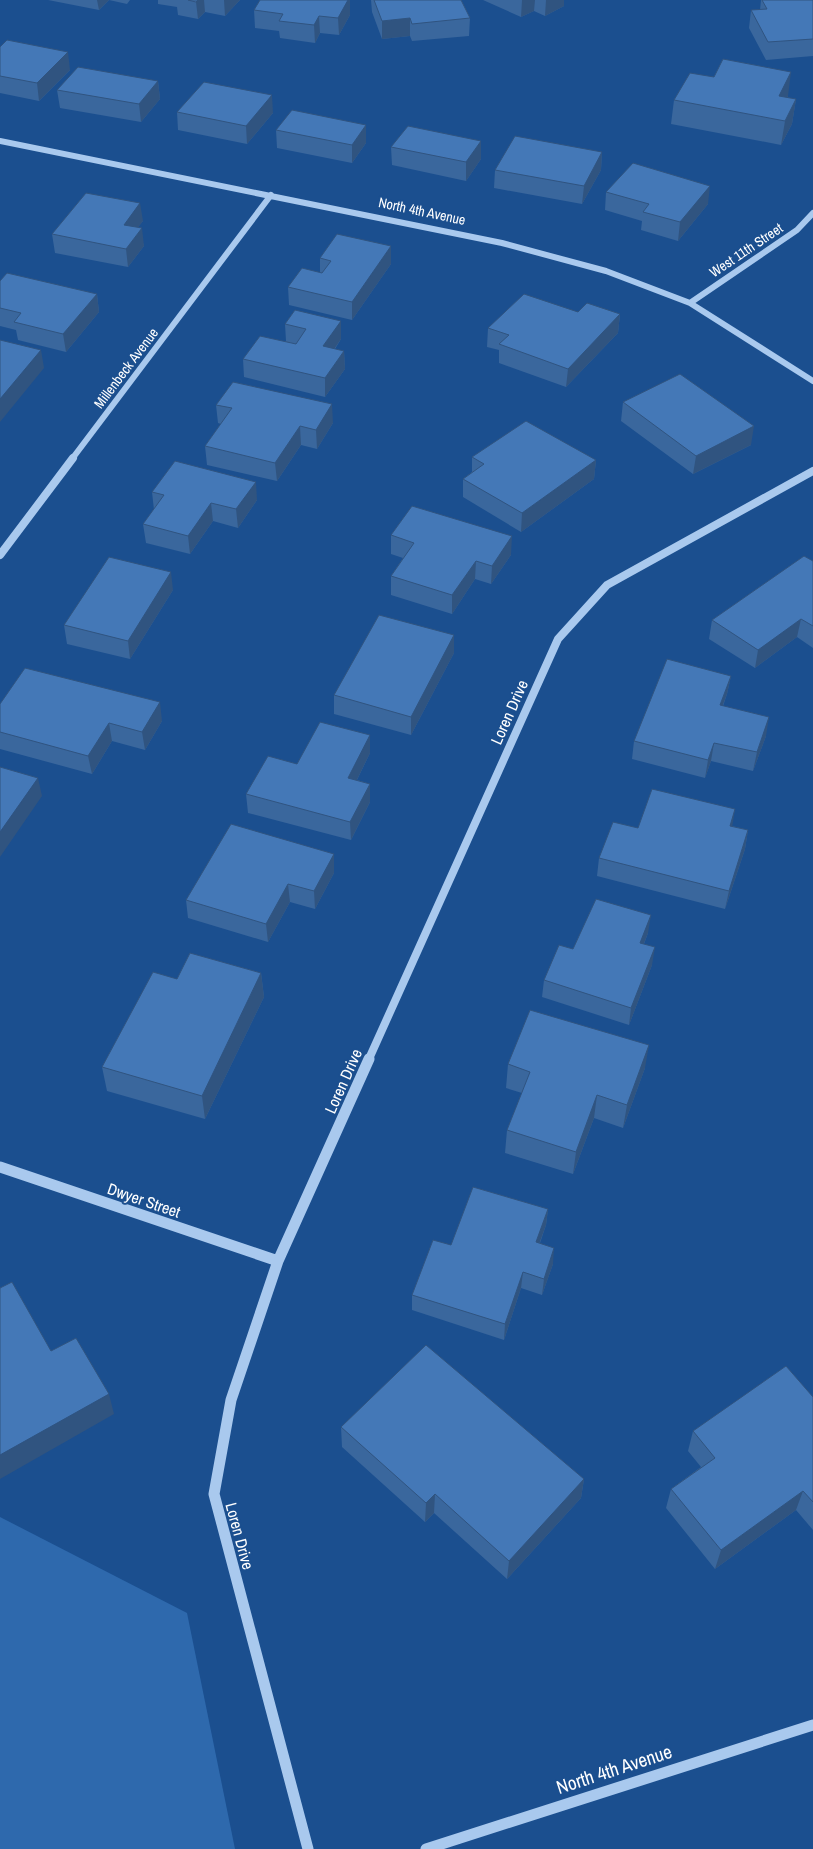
<svg xmlns="http://www.w3.org/2000/svg" width="813" height="1849" font-family="'Archivo Narrow',sans-serif">
<rect width="100%" height="100%" fill="#1b4f8f"/>
<!-- green -->
<path fill="#2e69ad" d="M0,1517L187,1613L235,1849H0Z"/>
<g fill="none" stroke-linecap="round" stroke-linejoin="round">
<!-- minor-far2 -->
<path stroke="#a9c9ee" stroke-width="6" d="M0,141L502,243L606,271L690,303L813,381
M690,303L797,230L813,213
M72,459L271,195"/>
<!-- minor-far1 -->
<path stroke="#a9c9ee" stroke-width="8" d="M0,555L73,458
M368,1061L558,639L607,585L813,471"/>
<!-- minor -->
<path stroke="#a9c9ee" stroke-width="11" d="M0,1167L278,1261
M308,1849L214,1494L231,1400L278,1261L369,1059
M426,1849L813,1725"/>
</g>
<!-- wall -->
<path fill="#3a679d" d="M48,0H130L127,4L109,0L99,10Z
M158,0H240L225,16L205,12L198,19L178,15L177,7L158,4Z
M371,0H461L470,18L469,36L412,41L410,36L382,39L372,12Z
M483,0H564V6L545,16L534,11L521,17Z
M758,0H813V56L766,60L749,28L751,10H760L761,0Z
M254,10L350,15L339,35L320,33L315,43L280,38L279,31L255,28Z
M0,47L70,70L39,101L0,93Z
M158,81L160,99L141,122L60,108L57,90Z
M788,96L787,98L796,99L792,124L781,145L671,124L674,100Z
M177,112L273,113L247,144L178,130Z
M366,125V143L352,163L277,148L276,130Z
M481,141V159L466,181L392,165L391,147Z
M602,152L601,170L582,204L494,188L495,170Z
M606,192L708,204L678,241L641,230L642,221L605,210Z
M143,221L138,227L144,246L128,267L55,253L52,234Z
M391,246V264L352,320L289,305L288,287L320,272V258Z
M0,281L97,294L99,312L66,352L18,340L16,330L0,326Z
M295,310L341,339L335,349L344,351L345,369L325,397L244,377L243,359L286,341L285,324Z
M578,312L620,314L618,333L566,387L499,363V350L487,347L488,328Z
M623,402L751,445L693,474L621,421Z
M216,405L333,423L317,449L301,445L277,481L207,465L205,446L221,424L218,423Z
M472,457L596,460L594,479L521,532L463,497V479L472,472Z
M152,492L257,500L238,528L213,521L190,554L146,543L143,524L154,510Z
M391,535L511,555L491,584L475,579L452,614L391,595V576L403,558L391,554Z
M813,561V648L797,637L755,668L709,639L712,620Z
M173,590L130,659L67,644L64,625Z
M454,653L411,735L334,714V695Z
M731,676L727,694L723,706L766,736L753,771L711,761L705,778L632,759L634,741Z
M0,704L162,721L145,750L112,741L92,774L0,749Z
M370,753L357,780L370,784V802L351,840L248,813L246,794L297,764Z
M732,826L748,830L745,849L725,909L597,876L599,858L638,828Z
M334,873L315,909L290,902L268,942L188,918L186,900Z
M648,933L644,944L652,965L629,1025L542,997L544,980L573,949Z
M261,973L264,997L205,1119L107,1091L102,1067L177,979Z
M508,1064L645,1068L623,1128L594,1118L573,1174L505,1153L507,1130L522,1093L506,1088Z
M548,1209L546,1225L540,1243L553,1264L542,1295L521,1288L504,1340L412,1310V1295L451,1245Z
M813,1397V1530L796,1510L715,1569L666,1508L671,1489L701,1467L688,1451L693,1431Z
M341,1427L584,1479L581,1498L507,1579L434,1513L425,1522L342,1447Z"/>
<!-- shaded-wall -->
<path fill="#305480" d="M97,0H109L99,10Z
M198,0H204L205,12L198,19L196,2Z
M224,0H240L225,16Z
M348,0H350V15L339,35L338,18Z
M522,0H535L534,11L521,17Z
M546,0H564V6L545,16Z
M319,16L320,33L315,43L314,25Z
M410,18V36L382,39V21Z
M68,52L70,70L39,101L37,83Z
M791,72L788,96L775,120L779,96Z
M158,81L160,99L141,122L139,104Z
M272,95L273,113L247,144L246,126Z
M796,99L792,124L781,145L785,121Z
M366,125V143L352,163V145Z
M481,141V159L466,181V162Z
M602,152L601,170L582,204L584,186Z
M710,186L708,204L678,241L680,222Z
M140,203L143,221L126,243L124,225Z
M142,228L144,246L128,267L126,249Z
M391,246V264L352,320V302Z
M97,294L99,312L66,352L63,334Z
M620,314L618,333L566,387L568,369Z
M341,321V339L324,364L323,346Z
M41,350L44,368L0,422V399Z
M344,351L345,369L325,397V378Z
M332,404L333,423L317,449L316,430Z
M300,426L301,445L277,481L275,463Z
M754,426L751,445L693,474L696,456Z
M596,460L594,479L521,532L522,513Z
M256,482L257,500L238,528L236,509Z
M211,503L213,521L190,554L188,536Z
M512,536L511,555L491,584L492,566Z
M476,561L475,579L452,614V595Z
M171,572L173,590L130,659L128,641Z
M801,619L797,637L755,668L758,650Z
M454,635V653L411,735V717Z
M731,676L727,694L716,723L720,705Z
M160,702L162,721L145,750L142,732Z
M769,717L766,736L753,771L757,752Z
M109,723L112,741L92,774L88,756Z
M370,735V753L349,796L348,778Z
M714,743L711,761L705,778L708,760Z
M38,778L42,796L0,857V832Z
M370,784V802L351,840L350,822Z
M735,809L732,828L730,826Z
M748,830L745,849L725,909L729,891Z
M334,854V873L315,909L314,891Z
M288,884L290,902L268,942L266,924Z
M651,915L648,933L637,961L640,943Z
M655,947L652,965L629,1025L631,1008Z
M261,973L264,997L205,1119L202,1096Z
M649,1045L645,1068L623,1128L627,1105Z
M597,1095L594,1118L573,1174L576,1152Z
M548,1209L546,1225L534,1258L536,1242Z
M554,1248L553,1264L542,1295L544,1279Z
M523,1272L521,1288L504,1340L505,1324Z
M109,1394L114,1414L0,1479V1455Z
M584,1479L581,1498L507,1579L509,1561Z
M803,1491L796,1510L715,1569L721,1550Z
M435,1494L434,1513L425,1522L426,1503Z"/>
<!-- building -->
<path fill="#4478b7" stroke="#305480" d="M188,0H198L196,2Z
M260,0H348L338,18L319,16L314,25L279,21L283,14L254,10Z
M374,0H461L470,18L412,24L410,18L382,21Z
M762,0H813V39L768,42L751,10L767,9Z
M7,40L68,52L37,83L0,76V47Z
M723,59L791,72L779,96L796,99L785,121L674,100L690,73L714,77Z
M78,67L158,81L139,104L57,90Z
M204,82L272,95L246,126L177,112Z
M292,110L366,125L352,145L276,130Z
M408,126L481,141L466,162L391,147Z
M515,136L602,152L584,186L495,170Z
M633,163L710,186L680,222L643,212L649,204L606,192Z
M86,193L140,203L124,225L142,228L126,249L52,234Z
M337,234L391,246L352,302L288,287L302,268L322,273L331,261L320,258Z
M7,273L97,294L63,334L14,322L21,313L0,308V281Z
M524,294L578,312L587,303L620,314L568,369L499,344L509,335L488,328Z
M295,310L341,321L323,346L344,351L325,378L243,359L260,336L296,344L306,329L285,324Z
M0,340L41,350L0,399Z
M680,374L754,426L696,456L623,402Z
M233,382L332,404L316,430L300,426L275,463L205,446L232,408L216,405Z
M526,421L596,460L522,513L463,479L484,464L472,457Z
M175,461L256,482L236,509L211,503L188,536L143,524L164,495L152,492Z
M412,506L512,536L492,566L476,561L452,595L391,576L414,543L391,535Z
M804,556L813,561V626L801,619L758,650L712,620Z
M109,557L171,572L128,641L64,625Z
M379,615L454,635L411,717L334,695Z
M667,659L731,676L720,705L769,717L757,752L714,743L708,760L634,741Z
M25,668L160,702L142,732L109,723L88,756L0,732V704Z
M320,722L370,735L348,778L370,784L350,822L246,794L268,756L297,764Z
M0,767L38,778L0,832Z
M652,789L735,809L730,826L748,830L729,891L599,858L613,822L638,828Z
M231,824L334,854L314,891L288,884L266,924L186,900Z
M596,899L651,915L640,943L655,947L631,1008L544,980L559,945L573,949Z
M190,953L261,973L202,1096L102,1067L153,972L177,979Z
M530,1010L649,1045L627,1105L597,1095L576,1152L507,1130L530,1072L508,1064Z
M473,1187L548,1209L536,1242L554,1248L544,1279L523,1272L505,1324L412,1295L433,1240L451,1245Z
M12,1282L51,1351L76,1338L109,1394L0,1455V1288Z
M426,1345L584,1479L509,1561L435,1494L426,1503L341,1427Z
M786,1366L813,1397V1502L803,1491L721,1550L671,1489L715,1458L693,1431Z"/>
<g text-anchor="middle" dominant-baseline="central" stroke-width="4" stroke-linejoin="round" paint-order="stroke">
<!-- far-street labels -->
<g font-size="14" fill="#fff" stroke="#1b4f8f">
<text transform="translate(422 211) rotate(12)">North 4th Avenue</text>
<text transform="translate(746 250) rotate(-34)">West 11th Street</text>
<text transform="translate(126 368) rotate(-53)">Millenbeck Avenue</text>
</g>
<!-- street labels -->
<g font-size="16" fill="#fff" stroke="#1b4f8f">
<text transform="translate(509 712) rotate(-66)">Loren Drive</text>
<text transform="translate(343 1081) rotate(-66)">Loren Drive</text>
<text transform="translate(144 1200) rotate(19)">Dwyer Street</text>
<text transform="translate(240 1536) rotate(75)">Loren Drive</text>
</g>
<!-- near-street labels -->
<g font-size="19" fill="#fff" stroke="#1b4f8f">
<text transform="translate(614 1769) rotate(-18)">North 4th Avenue</text>
</g>
</g>
</svg>
